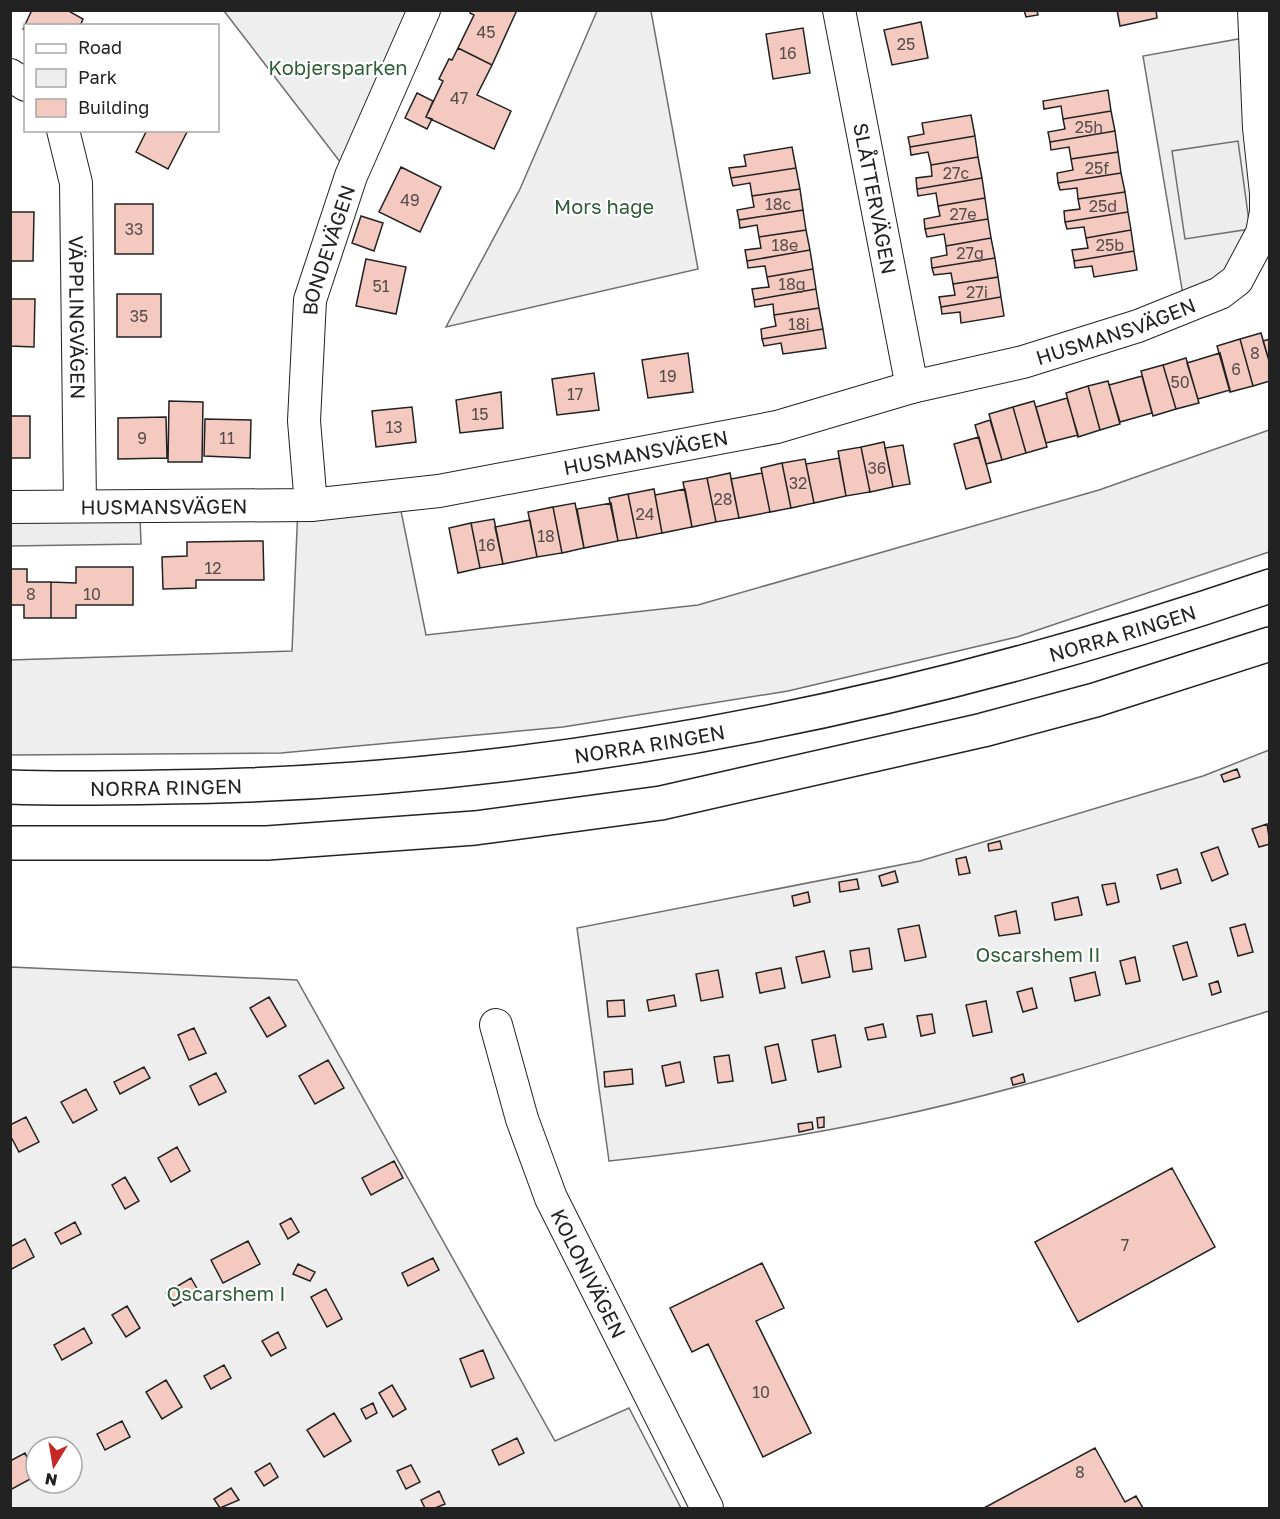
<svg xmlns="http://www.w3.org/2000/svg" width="1280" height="1519" font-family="'Golos Text',sans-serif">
<rect width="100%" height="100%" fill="#fff"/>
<!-- green -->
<path fill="#eee" stroke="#6f6f6f" stroke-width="1.5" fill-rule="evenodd" d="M224,11H424L351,176Z
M597,11H651L698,269L446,327L520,189Z
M1255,36L1257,247L1185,307L1143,56Z
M1269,430V552L1017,637L788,691L563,727L281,753L11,755L10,660L292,651L298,505L398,496L426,635L698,605L1099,490Z
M1269,750V1011C1143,1050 1017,1091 888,1118C796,1138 703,1151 609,1161L577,928L920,861L1203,776Z
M11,967L297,980L555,1441L629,1408L681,1508H11ZM36,1447H72V1483H36Z"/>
<!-- parking -->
<path fill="#ededed" stroke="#6f6f6f" stroke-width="1.5" d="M1238,141L1250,229L1185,239L1172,151Z
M140,517L141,544L11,546L10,519Z"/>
<!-- building -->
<path fill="#f3c9c0" stroke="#222" stroke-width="1.5" d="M32,10H67L83,19L80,26H26V31L23,29Z
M471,10H517L492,65L458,48L474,15L470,13Z
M1024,10H1037L1038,15L1026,17Z
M1117,10H1156L1157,18L1120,26Z
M921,22L928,58L892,65L884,30Z
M803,28L810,73L773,79L766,34Z
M458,48L492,65L477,95L511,111L494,149L426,117L443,81L439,79L449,59L452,60Z
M1108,90L1111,111L1063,119L1061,106L1044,109L1043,101Z
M417,93L433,101L426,117L432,119L427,129L405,118Z
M1111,111L1115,131L1050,142L1048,132L1065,129L1063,119Z
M971,115L975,136L910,147L908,137L924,134L922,123Z
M147,130H188L168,169L136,152Z
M1115,131L1118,152L1071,159L1069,147L1051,150L1050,142Z
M975,136L978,157L931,165L928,152L911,155L910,147Z
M792,147L796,168L731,178L729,168L746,166L744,155Z
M1118,152L1121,173L1058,183L1057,173L1073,170L1071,159Z
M978,157L982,178L917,189L916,178L932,176L931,165Z
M401,167L441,187L420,232L379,212Z
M796,168L800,189L752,196L750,183L733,186L731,178Z
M1121,173L1125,192L1078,199L1077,188L1060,190L1058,183Z
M982,178L985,198L938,206L936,193L918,196L917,189Z
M800,189L803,210L739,220L737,210L754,207L752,196Z
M1125,192L1128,212L1065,222L1064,211L1080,209L1078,199Z
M985,198L988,219L925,229L924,219L940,216L938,206Z
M115,204H153V254H115Z
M803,210L806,230L759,237L757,225L740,228L739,220Z
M10,212H34L33,261H10Z
M1128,212L1131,230L1086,238L1084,227L1067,229L1065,222Z
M361,216L383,223L374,251L352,243Z
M988,219L991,238L946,246L944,234L927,237L925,229Z
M806,230L810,250L747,261L745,250L761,248L759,237Z
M1131,230L1134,251L1074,261L1072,250L1088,248L1086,238Z
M991,238L995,258L932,268L931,258L947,255L946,246Z
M810,250L813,269L767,277L765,266L748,268L747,261Z
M1134,251L1137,270L1094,277L1092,266L1075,268L1074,261Z
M995,258L998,277L953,284L951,273L934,275L932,268Z
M366,259L406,267L396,314L356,306Z
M813,269L816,289L754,300L752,289L769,287L767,277Z
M998,277L1001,297L941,307L939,297L955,295L953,284Z
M816,289L819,308L774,315L773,304L755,307L754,300Z
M117,294H161V337H117Z
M1001,297L1004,316L961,323L960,312L942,314L941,307Z
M10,299H35L34,347L10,346Z
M819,308L823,329L762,339L761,329L776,326L774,315Z
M823,329L826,348L783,354L781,343L764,346L762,339Z
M1261,333L1270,364V381L1253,386L1240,339Z
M1240,339L1253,386L1230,392L1217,346Z
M1270,339V364L1263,341Z
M688,353L693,392L648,398L642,360Z
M1220,353L1230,390L1198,399L1187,363Z
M1186,358L1199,403L1176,409L1163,365Z
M1163,365L1176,409L1153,416L1141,371Z
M594,373L599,410L557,415L552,379Z
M1142,376L1152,413L1120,422L1109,385Z
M1108,381L1120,424L1100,430L1088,386Z
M1088,386L1100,430L1078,437L1066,393Z
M501,392L503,428L460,433L456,400Z
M1067,398L1078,435L1046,443L1036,407Z
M169,401L203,402L202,462H168Z
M1034,401L1047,447L1026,453L1013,407Z
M412,407L416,442L376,447L372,411Z
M1013,407L1026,453L1002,460L989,414Z
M10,416H30V458H10Z
M166,417L167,458L118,459V418Z
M205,419L251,420L250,458L204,456Z
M990,420L1002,460L986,464L975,425Z
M979,437L991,482L966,489L954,444Z
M884,442L893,487L870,492L861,447Z
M903,445L910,484L893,487L885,448Z
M861,447L870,492L846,496L838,451Z
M839,458L846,496L814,503L806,464Z
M805,459L814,503L791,508L782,463Z
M782,463L791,508L770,512L761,468Z
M730,473L739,518L716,522L707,478Z
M762,473L770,512L739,518L731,479Z
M707,478L716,522L692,527L683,482Z
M654,489L662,533L637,538L628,494Z
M685,489L692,527L662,533L655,495Z
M628,494L637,538L618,541L609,498Z
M575,503L584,548L562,553L553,507Z
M611,503L618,541L584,548L577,509Z
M553,507L562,553L537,557L528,512Z
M494,519L503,564L480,568L471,523Z
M530,520L537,557L503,564L495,527Z
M471,523L480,568L458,573L449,528Z
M263,541L264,580H196V588L163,589L162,557L187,556V542Z
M76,567H133V605H76V618H51V582L76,583Z
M10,569H27V582H51V618H24V605H10Z
M1237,769L1240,777L1224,782L1221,775Z
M1267,824L1270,844L1259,847L1252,829Z
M1000,841L1002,849L989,851L988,844Z
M1218,847L1228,874L1212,881L1201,853Z
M966,857L970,873L959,875L956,859Z
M1177,869L1181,883L1161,889L1157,875Z
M895,871L898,882L882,886L879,876Z
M857,879L859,889L840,892L839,882Z
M1115,883L1119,902L1107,905L1102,885Z
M808,892L810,902L794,906L792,896Z
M1078,897L1082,915L1055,920L1052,903Z
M1016,911L1020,933L999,936L995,916Z
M1245,924L1253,952L1238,956L1230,928Z
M919,925L926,957L905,961L898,929Z
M1187,942L1197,976L1183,980L1173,946Z
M869,948L872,969L853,972L850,951Z
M824,951L830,977L802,983L796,957Z
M1135,957L1140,981L1126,984L1120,961Z
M781,968L785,988L760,993L756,973Z
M718,970L723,997L701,1001L696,974Z
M1095,972L1100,995L1075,1001L1070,978Z
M1218,981L1221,992L1212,995L1209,984Z
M1032,988L1037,1008L1023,1012L1017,992Z
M674,995L676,1006L649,1011L647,1000Z
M269,997L286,1026L267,1037L250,1008Z
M624,1000L625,1016L608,1017L607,1001Z
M986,1001L992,1032L973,1036L966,1005Z
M932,1014L935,1033L921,1036L917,1016Z
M883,1024L886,1037L868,1040L865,1028Z
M194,1028L206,1053L189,1060L178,1035Z
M835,1035L841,1067L818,1072L812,1040Z
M778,1044L786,1080L772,1083L765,1047Z
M729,1055L733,1081L718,1083L714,1057Z
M328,1060L344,1088L315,1104L299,1076Z
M680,1062L684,1082L666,1086L662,1066Z
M144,1067L150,1078L120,1094L114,1082Z
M632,1069L633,1084L605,1087L604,1072Z
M216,1073L226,1092L199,1105L190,1086Z
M1023,1074L1025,1082L1013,1085L1011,1078Z
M86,1089L97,1110L73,1123L61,1102Z
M26,1117L39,1142L19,1152L10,1135V1125Z
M824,1117V1127L818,1128L817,1118Z
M812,1122L813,1129L799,1132L798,1124Z
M177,1147L190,1171L171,1182L158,1158Z
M394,1161L403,1178L371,1195L362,1178Z
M1172,1168L1215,1247L1078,1322L1035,1242Z
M125,1177L139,1201L125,1209L112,1185Z
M291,1218L299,1232L288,1239L280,1224Z
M75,1222L81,1234L61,1244L55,1233Z
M25,1239L34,1257L10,1270V1247Z
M248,1241L260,1264L223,1283L211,1260Z
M433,1258L439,1270L408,1286L402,1273Z
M762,1263L784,1308L756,1321L811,1433L763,1457L708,1344L692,1352L670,1308Z
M298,1264L315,1272L310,1281L293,1274Z
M191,1278L199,1292L174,1306L166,1293Z
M326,1289L342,1319L327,1327L311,1297Z
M127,1306L140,1328L126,1337L112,1315Z
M84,1328L92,1343L62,1360L54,1345Z
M278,1332L286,1348L271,1356L262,1341Z
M483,1350L494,1378L471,1387L460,1359Z
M224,1365L231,1378L211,1389L204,1376Z
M166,1380L182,1407L162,1419L146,1392Z
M392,1385L406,1409L393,1417L379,1393Z
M373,1403L377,1413L366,1419L361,1409Z
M334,1413L351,1441L324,1457L307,1430Z
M122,1421L130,1437L105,1450L97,1434Z
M517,1438L524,1453L499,1465L492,1450Z
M1095,1448L1125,1502L1136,1496L1143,1508H984Z
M25,1453L36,1476L10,1490V1461Z
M270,1463L278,1477L264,1486L255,1472Z
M411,1465L420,1482L406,1489L397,1471Z
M231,1488L239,1500L220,1508L214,1499Z
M439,1491L445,1504L435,1508H425L421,1500Z"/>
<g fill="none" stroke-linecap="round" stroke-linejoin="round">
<defs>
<g id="minor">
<path id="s1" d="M839,10L912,387"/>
<path d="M10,75L26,85"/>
<path id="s2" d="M63,130L76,183L80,505"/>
<path id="s3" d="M311,505L304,421L310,300L351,176L424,10"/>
<path id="s4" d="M10,507L311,505L439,491L777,427L912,387L1023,362L1138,326L1220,293L1237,280L1262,233L1266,212V193L1259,128L1254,10"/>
<path id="s5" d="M496,1025L522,1119L551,1198L707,1508"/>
</g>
<g id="major">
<path id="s6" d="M10,787C62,789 114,788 165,787C544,783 912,708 1270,586"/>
<path d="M10,843H267L475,828L661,803L983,730L1095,700L1270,644"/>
</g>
</defs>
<!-- minor casing -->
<use href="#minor" stroke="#222" stroke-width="34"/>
<!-- major casing -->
<use href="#major" stroke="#222" stroke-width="36"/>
<!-- minor -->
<use href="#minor" stroke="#fff" stroke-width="32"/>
<!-- major -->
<use href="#major" stroke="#fff" stroke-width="33"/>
</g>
<g text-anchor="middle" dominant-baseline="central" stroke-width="4.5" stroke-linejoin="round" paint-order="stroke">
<!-- number labels -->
<g font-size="16" fill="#564c4a">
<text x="486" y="32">45</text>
<text x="906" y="44">25</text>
<text x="788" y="53">16</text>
<text x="459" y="98">47</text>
<text x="1089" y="127">25h</text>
<text x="1097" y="168">25f</text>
<text x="956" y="173">27c</text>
<text x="410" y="200">49</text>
<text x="778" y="204">18c</text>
<text x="1103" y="206">25d</text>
<text x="963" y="214">27e</text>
<text x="134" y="229">33</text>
<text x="785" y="245">18e</text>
<text x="1110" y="245">25b</text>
<text x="970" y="253">27g</text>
<text x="792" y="284">18g</text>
<text x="381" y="286">51</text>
<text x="977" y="292">27i</text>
<text x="139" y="316">35</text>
<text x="799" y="324">18i</text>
<text x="1255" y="353">8</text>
<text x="1236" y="369">6</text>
<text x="668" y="376">19</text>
<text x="1180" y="382">50</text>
<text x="575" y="394">17</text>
<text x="480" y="414">15</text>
<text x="394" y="427">13</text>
<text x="142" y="438">9</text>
<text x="227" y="438">11</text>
<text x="877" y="468">36</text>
<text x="798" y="483">32</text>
<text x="723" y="499">28</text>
<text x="645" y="514">24</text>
<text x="546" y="536">18</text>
<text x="487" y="545">16</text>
<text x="213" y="568">12</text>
<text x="31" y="594">8</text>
<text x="92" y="594">10</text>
<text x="1125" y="1245">7</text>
<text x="761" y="1392">10</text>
<text x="1080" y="1472">8</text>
</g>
<!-- park labels -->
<g font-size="20" fill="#2f5e38" stroke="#fff">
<text x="338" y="67">Kobjersparken</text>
<text x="604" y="206">Mors hage</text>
<text x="1038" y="954">Oscarshem II</text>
<text x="226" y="1293">Oscarshem I</text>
</g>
<!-- street labels -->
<g font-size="20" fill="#222" stroke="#fff">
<text stroke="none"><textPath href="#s1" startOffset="192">SLÅTTERVÄGEN</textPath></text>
<text stroke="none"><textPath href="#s3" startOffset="258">BONDEVÄGEN</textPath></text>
<text stroke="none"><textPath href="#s2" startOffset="189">VÄPPLINGVÄGEN</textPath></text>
<text stroke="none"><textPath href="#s4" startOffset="1126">HUSMANSVÄGEN</textPath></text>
<text stroke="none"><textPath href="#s4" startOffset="640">HUSMANSVÄGEN</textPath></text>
<text stroke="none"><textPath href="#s4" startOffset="154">HUSMANSVÄGEN</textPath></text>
<text stroke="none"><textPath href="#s6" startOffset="1128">NORRA RINGEN</textPath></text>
<text stroke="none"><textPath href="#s6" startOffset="642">NORRA RINGEN</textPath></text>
<text stroke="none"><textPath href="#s6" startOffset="156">NORRA RINGEN</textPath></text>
<text stroke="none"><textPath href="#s5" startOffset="266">KOLONIVÄGEN</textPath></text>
</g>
</g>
<!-- border -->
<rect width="1280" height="1519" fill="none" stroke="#222222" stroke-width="24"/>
<!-- legend -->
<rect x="24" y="24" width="195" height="108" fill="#ffffff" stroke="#a7a7a7" stroke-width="1.5"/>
<rect x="36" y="44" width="30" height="9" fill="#ffffff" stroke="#a7a7a7" stroke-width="1.5"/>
<text x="78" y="54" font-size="18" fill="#222222">Road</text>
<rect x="36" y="69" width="30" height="18" fill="#eeeeee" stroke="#a7a7a7" stroke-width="1.5"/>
<text x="78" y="84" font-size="18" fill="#222222">Park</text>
<rect x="36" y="99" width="30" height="18" fill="#f3c9c0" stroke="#a7a7a7" stroke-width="1.5"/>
<text x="78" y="114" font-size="18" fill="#222222">Building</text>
<!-- north arrow -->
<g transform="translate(54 1465) rotate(191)"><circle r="28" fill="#ffffff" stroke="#a7a7a7" stroke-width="1.5"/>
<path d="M0-4.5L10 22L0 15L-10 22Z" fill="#c62828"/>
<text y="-9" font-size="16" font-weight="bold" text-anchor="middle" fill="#222222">N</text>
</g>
</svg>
